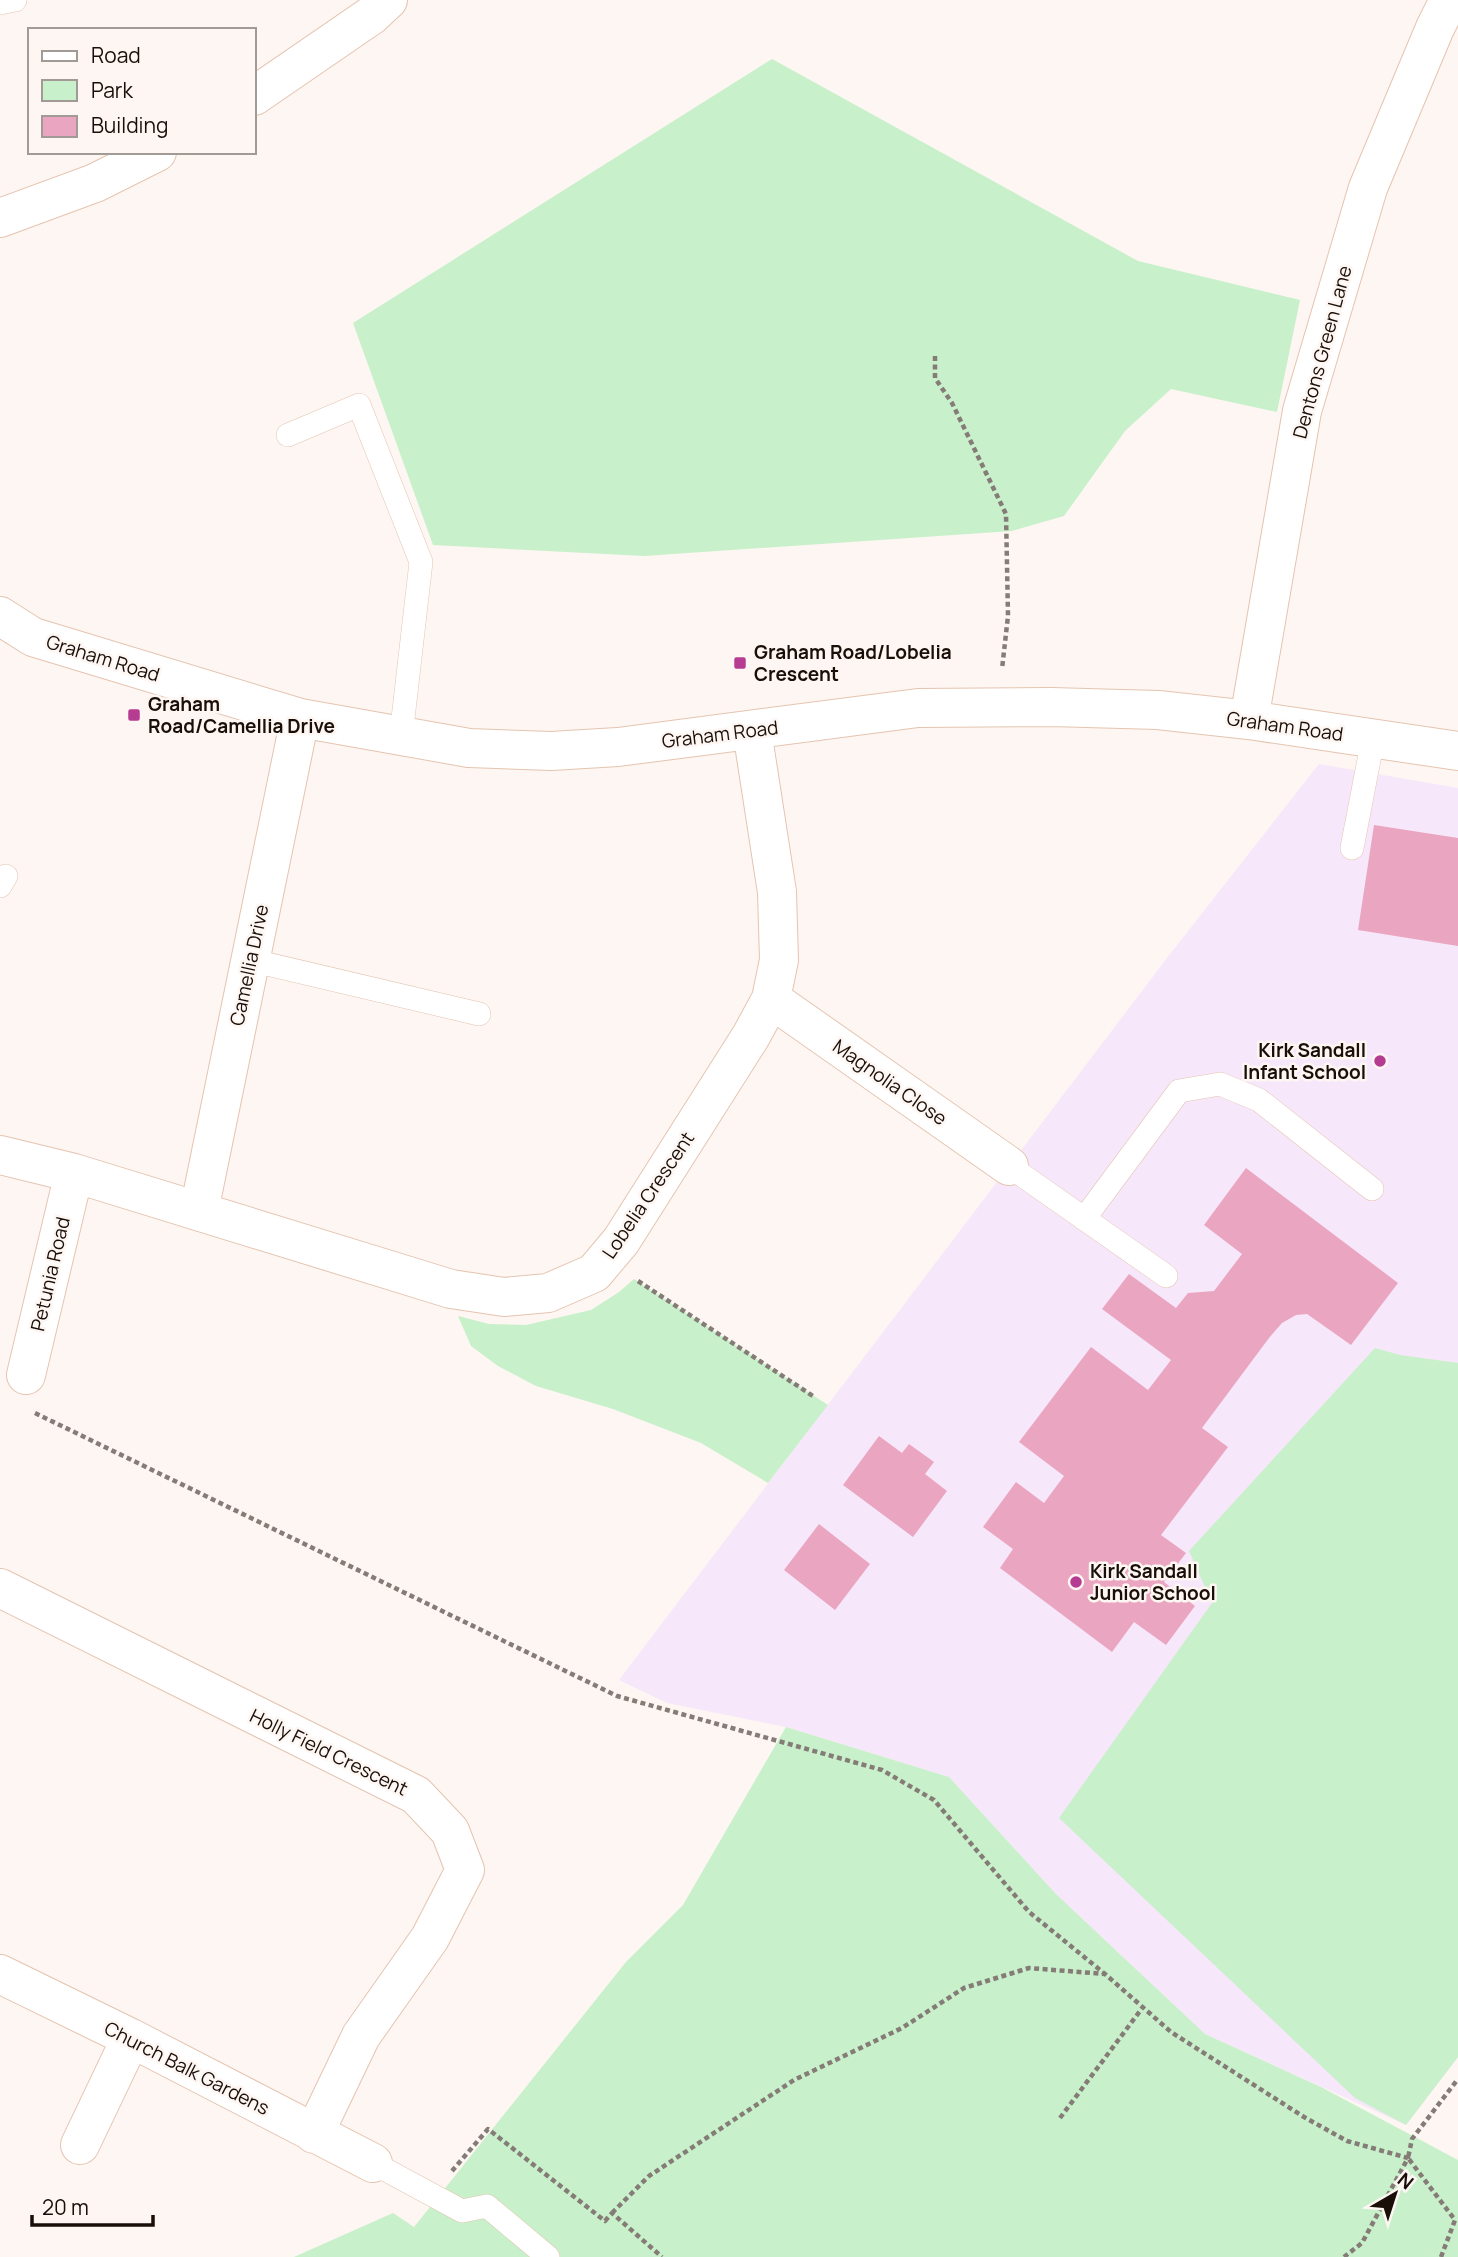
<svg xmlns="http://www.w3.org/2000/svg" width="1458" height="2257" font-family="Manrope,sans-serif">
<rect width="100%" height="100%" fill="#fdf6f2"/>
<!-- education -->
<path fill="#f7e7fa" d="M1319,764L1458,788V2057L1406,2125L1205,2034L1056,1894L949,1777L786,1727L667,1703L619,1680L1167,958Z"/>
<!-- green -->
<path fill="#c8f0ca" d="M772,59L1138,261L1300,300L1277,412L1171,389L1125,431L1064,516L1012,531L644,556L433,545L353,323Z
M634,1279L828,1405L768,1483L701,1443L613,1409L536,1386L498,1366L471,1346L458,1316L489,1324L526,1325L591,1310L619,1292Z
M1375,1348L1400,1355L1458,1363V2057L1406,2125L1355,2098L1059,1818L1212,1603L1189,1551Z
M786,1727L949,1777L1056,1894L1205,2034L1321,2087L1458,2160V2257H294L393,2213L414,2227L626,1962L683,1905Z"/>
<!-- building -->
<path fill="#eaa6c1" d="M1374,825L1458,838V946L1358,930Z
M1246,1168L1398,1283L1351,1345L1307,1314L1296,1315L1282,1323L1269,1338L1202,1428L1228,1447L1161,1535L1186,1553L1164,1582L1195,1606L1166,1645L1134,1622L1112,1652L1000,1568L1013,1549L983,1527L1016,1482L1044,1503L1064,1476L1019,1442L1091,1347L1148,1390L1171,1360L1102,1309L1129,1274L1176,1308L1188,1293L1214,1291L1242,1254L1204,1225Z
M879,1436L902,1453L909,1444L934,1462L925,1474L947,1491L913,1537L843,1485Z
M819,1524L870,1564L835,1610L784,1570Z"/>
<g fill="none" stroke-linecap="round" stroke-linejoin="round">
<defs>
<path id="lane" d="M0,3L15,0
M288,435L359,405L421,562L401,736
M1352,848L1373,739
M0,886L6,876
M250,960L479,1014
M1009,1166L1166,1276
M1084,1219L1179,1091L1220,1084L1259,1100L1372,1189
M373,2163L462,2211L487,2206L548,2257"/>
<path id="street" d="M0,616L33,637L300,718L469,748L551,751L618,747L918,708L1051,707L1158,710L1249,720L1458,751
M1249,720L1302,411L1368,188L1435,28L1449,0
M771,999L1009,1166
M0,1155L74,1173L451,1289L504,1297L548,1293L594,1273L621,1241L751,1036L771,999L779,960L777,892L752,731
M199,1211L300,718
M26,1375L74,1173
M0,1588L416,1795L450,1831L465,1870L430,1938L361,2036L314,2134
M0,1974L131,2038L373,2163
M80,2145L131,2038"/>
<path id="secondary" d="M254,96L372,15L388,0
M0,218L95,183L157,152"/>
</defs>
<!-- lane casing -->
<use href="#lane" stroke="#e5c4b0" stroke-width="24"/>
<!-- street casing -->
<use href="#street" stroke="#e5c4b0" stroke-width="40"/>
<!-- secondary casing -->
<use href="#secondary" stroke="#e5c4b0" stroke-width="40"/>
<!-- path -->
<path stroke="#857c77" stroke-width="4.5" stroke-dasharray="5 3.5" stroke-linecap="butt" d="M935,356V378L952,403L1006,514L1008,616L1002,669
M638,1281L813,1396
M35,1413L617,1696L882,1770L934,1800L1029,1912L1105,1974
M1060,2118L1143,2007
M452,2171L488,2129L605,2221L612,2213L662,2257
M612,2213L649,2176L794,2080L902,2028L964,1988L1029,1968L1105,1974L1171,2032L1304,2117L1347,2141L1408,2158L1362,2243L1344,2257
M1441,2257L1455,2220L1408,2158L1412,2139L1458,2079"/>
<!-- lane -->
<use href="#lane" stroke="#fff" stroke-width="23"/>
<!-- street -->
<use href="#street" stroke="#fff" stroke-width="38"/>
<!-- secondary -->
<use href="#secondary" stroke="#fff" stroke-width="38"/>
</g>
<!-- markers -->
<g fill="#b53c90" stroke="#fdf6f2" stroke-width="2.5">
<rect x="733" y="656" width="14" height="14" rx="3.5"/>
<rect x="127" y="708" width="14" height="14" rx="3.5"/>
<circle cx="1380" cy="1061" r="7"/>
<circle cx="1076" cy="1582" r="7"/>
</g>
<g text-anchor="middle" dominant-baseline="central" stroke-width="5" stroke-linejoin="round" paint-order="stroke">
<!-- street labels -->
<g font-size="19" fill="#1a0f08" stroke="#fdf6f2">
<text transform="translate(1322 352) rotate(-75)">Dentons Green Lane</text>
<text transform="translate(103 658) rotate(17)">Graham Road</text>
<text transform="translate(1285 726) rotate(8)">Graham Road</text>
<text transform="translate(720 734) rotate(-7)">Graham Road</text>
<text transform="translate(249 965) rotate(-78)">Camellia Drive</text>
<text transform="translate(890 1082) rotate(35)">Magnolia Close</text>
<text transform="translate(648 1195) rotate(-56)">Lobelia Crescent</text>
<text transform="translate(50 1274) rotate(-77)">Petunia Road</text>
<text transform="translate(329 1752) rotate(26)">Holly Field Crescent</text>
<text transform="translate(187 2068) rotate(27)">Church Balk Gardens</text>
</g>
<!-- poi labels -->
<g font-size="19" font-weight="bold" fill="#1a0f08" stroke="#fdf6f2" text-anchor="start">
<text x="754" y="652">Graham Road/Lobelia<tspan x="754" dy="22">Crescent</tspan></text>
<text x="148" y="704">Graham<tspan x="148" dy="22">Road/Camellia Drive</tspan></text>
<text x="1366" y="1050" text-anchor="end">Kirk Sandall<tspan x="1366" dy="22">Infant School</tspan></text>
<text x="1090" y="1571">Kirk Sandall<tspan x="1090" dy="22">Junior School</tspan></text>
</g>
</g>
<!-- legend -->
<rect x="28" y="28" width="228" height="126" fill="#fdf6f2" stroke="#a29a94" stroke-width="2"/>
<rect x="42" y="51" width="35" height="10" fill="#ffffff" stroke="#a29a94" stroke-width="2"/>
<text x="91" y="63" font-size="21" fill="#1a0f08">Road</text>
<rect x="42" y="80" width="35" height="21" fill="#c8f0ca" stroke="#a29a94" stroke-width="2"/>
<text x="91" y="98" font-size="21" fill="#1a0f08">Park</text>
<rect x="42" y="116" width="35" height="21" fill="#eaa6c1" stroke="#a29a94" stroke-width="2"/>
<text x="91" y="133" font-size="21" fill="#1a0f08">Building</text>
<!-- north arrow -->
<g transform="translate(1395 2194) rotate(39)" stroke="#fdf6f2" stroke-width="5" paint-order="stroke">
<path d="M0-5L12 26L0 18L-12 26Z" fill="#1a0f08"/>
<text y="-10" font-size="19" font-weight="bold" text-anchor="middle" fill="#1a0f08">N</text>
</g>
<!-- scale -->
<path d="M32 2215v10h121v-10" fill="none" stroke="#1a0f08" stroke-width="3.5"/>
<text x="42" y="2215" font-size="21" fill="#1a0f08" stroke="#fdf6f2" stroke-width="5" paint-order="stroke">20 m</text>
</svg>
